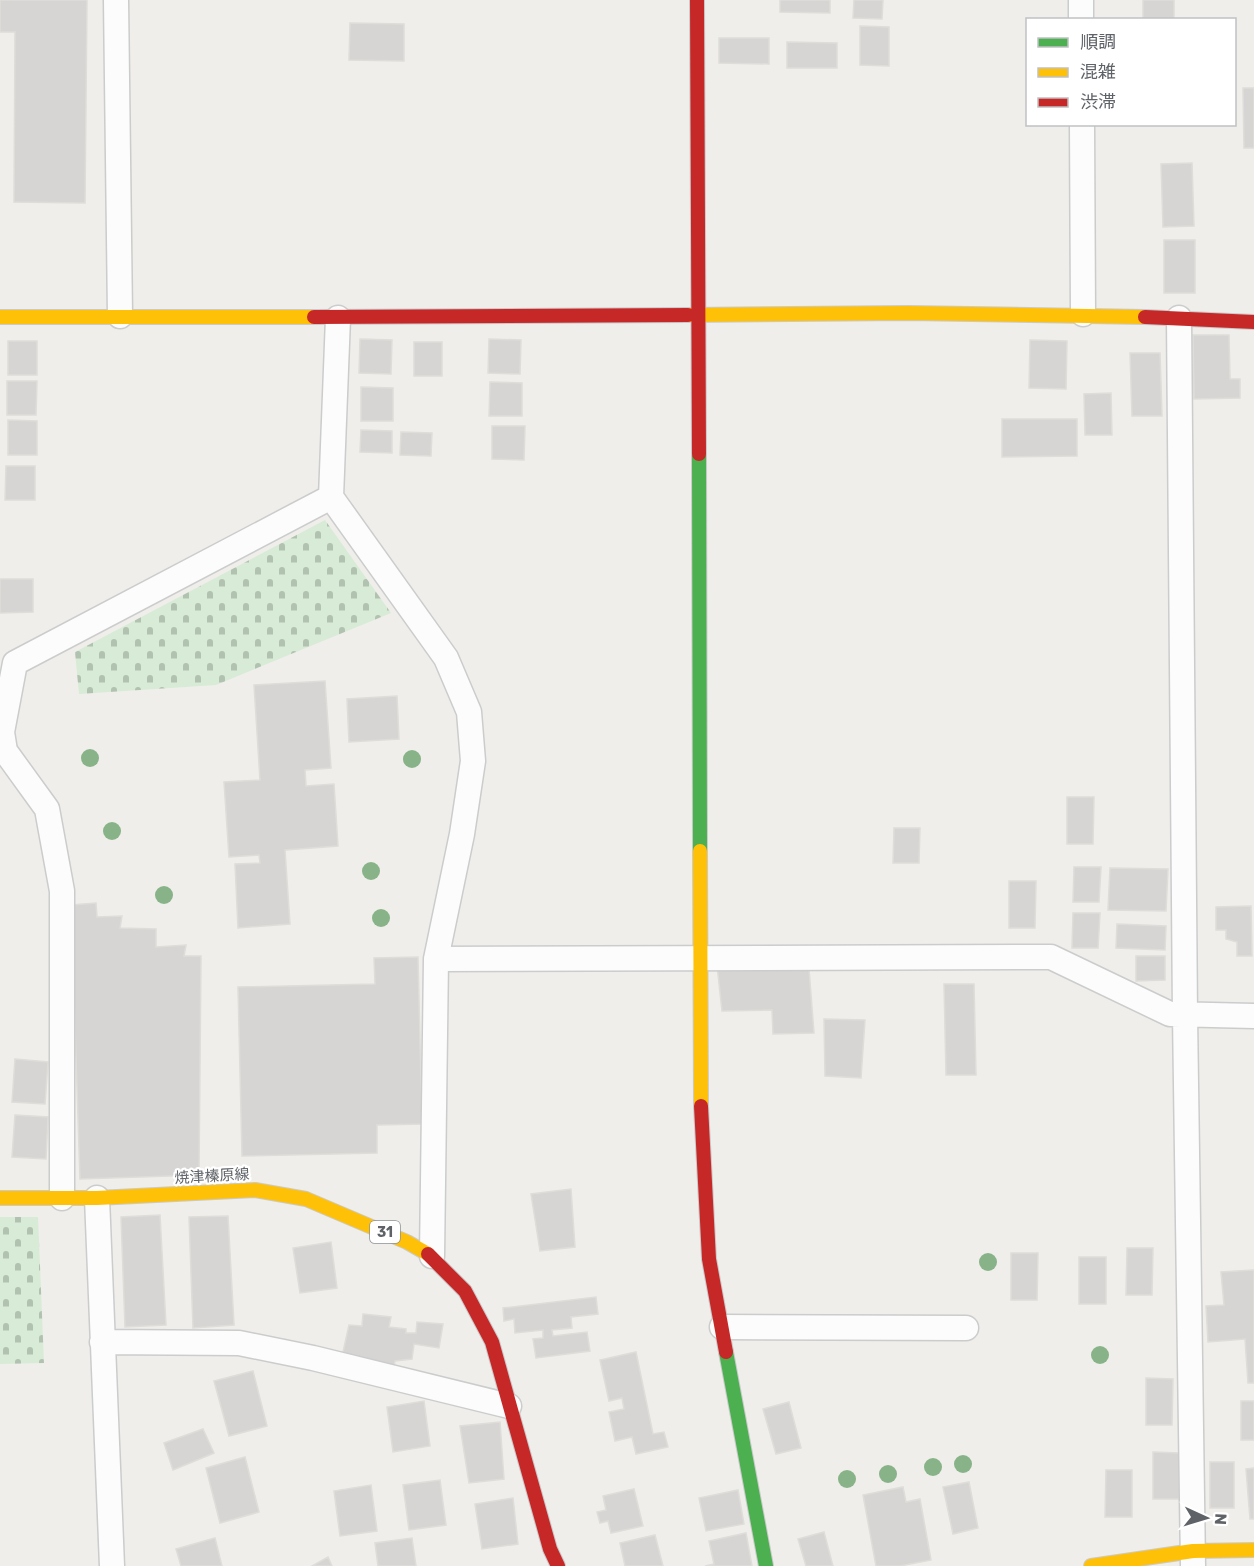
<svg xmlns="http://www.w3.org/2000/svg" width="1254" height="1566" font-family="Rubik,'Noto Sans JP',sans-serif">
<defs>
<pattern id="cemetery-stones" width="16" height="16" patternUnits="userSpaceOnUse" patternTransform="scale(1.5)"><rect width="16" height="16" fill="#d8ebd6"/><path d="M2 7V4a2 2 0 0 1 4 0v3zM10 15v-3a2 2 0 0 1 4 0v3z" fill="#b2c2b1"/></pattern>
</defs>
<rect width="100%" height="100%" fill="#efeeea"/>
<!-- cemetery -->
<path fill="url(#cemetery-stones)" d="M325,520L391,613L216,685L79,694L75,652Z
M0,1217H38L44,1363L0,1364Z"/>
<!-- building -->
<path fill="#d6d5d3" stroke="#deddd9" stroke-width="1.5" d="M0,0H87L85,203L14,202L15,32H0Z
M780,0H830V13L780,12Z
M854,0H883L882,19L853,18Z
M1143,0H1174V20H1143Z
M350,23L404,24V61L349,60Z
M860,26L889,27V66L860,65Z
M719,38H769V64L719,63Z
M787,42L837,43V68H787Z
M1243,88H1254V148H1244Z
M1192,163L1194,226L1163,227L1161,164Z
M1164,240H1195V293H1164Z
M1193,335H1229L1230,379H1240V398L1194,399Z
M360,339L392,340L391,374L359,373Z
M489,339L521,340L520,374L488,373Z
M1030,340L1067,341L1066,389L1029,388Z
M8,341H37V375H8Z
M414,342H442V376H414Z
M1130,353H1160L1162,416H1132Z
M7,381H37L36,415H7Z
M490,382L522,383V416H489Z
M361,387L393,388V421H361Z
M1111,393L1112,435H1085L1084,394Z
M1002,419H1077V456L1002,457Z
M8,420L37,421V455H8Z
M492,426H525L524,460L492,459Z
M361,430L392,431V453L360,452Z
M401,432L432,433L431,456L400,455Z
M6,466H35V500H5Z
M0,579H33V612L0,613Z
M325,681L331,768L305,770L306,786L334,784L338,846L285,850L290,924L238,928L235,864L260,863L259,855L229,857L224,782L260,780L254,685Z
M397,696L399,739L349,742L347,699Z
M1067,797H1094L1093,844H1067Z
M894,828H920L919,863H893Z
M1074,867H1101L1099,902H1073Z
M1110,868L1168,869L1166,911L1108,910Z
M1009,881H1036L1035,928H1009Z
M96,903L97,917L122,916L120,928L156,929V947L186,945L184,956H201L199,1175L80,1179L71,905Z
M1251,906L1252,956H1237V942L1226,939V930H1216V907Z
M1073,913H1100L1098,948H1072Z
M1117,924L1166,926L1165,950L1116,948Z
M1136,956H1165V980L1136,981Z
M418,957L422,1124L377,1125V1153L242,1156L238,987L375,984L374,958Z
M717,965L809,969L814,1033L773,1034L772,1010L722,1011Z
M944,984H974L976,1075H946Z
M824,1019L865,1020L861,1078L825,1076Z
M15,1059L48,1062L45,1104L12,1102Z
M15,1115L48,1117L46,1159L12,1157Z
M571,1189L575,1247L540,1251L531,1194Z
M160,1215L166,1325L125,1327L121,1217Z
M228,1216L234,1325L193,1328L189,1217Z
M331,1242L337,1288L300,1293L293,1248Z
M1127,1248H1153L1152,1295H1126Z
M1011,1253H1038L1037,1300H1011Z
M1079,1257H1106V1304H1079Z
M1254,1270V1383H1248L1245,1339L1208,1342L1206,1306L1224,1305L1221,1272Z
M596,1297L598,1314L571,1317L572,1328L552,1330L553,1336L587,1332L590,1351L536,1358L533,1339L543,1338V1330L515,1333L514,1319L504,1321L503,1308Z
M363,1314L391,1317L389,1327L406,1329V1333H416L417,1322L443,1324L439,1348L414,1344L412,1359L395,1361L393,1372L341,1361L349,1325L362,1326Z
M636,1352L653,1434L664,1432L668,1447L636,1454L632,1437L615,1441L609,1412L624,1409L622,1398L609,1401L600,1360Z
M253,1371L267,1426L229,1436L214,1381Z
M1146,1378L1173,1379L1172,1425H1146Z
M424,1401L430,1446L393,1452L387,1407Z
M1241,1401H1254V1440H1241Z
M789,1402L801,1448L776,1454L763,1409Z
M500,1422L504,1479L469,1483L460,1426Z
M203,1429L214,1453L173,1470L164,1443Z
M1153,1452L1179,1453V1499H1153Z
M245,1457L259,1512L220,1523L206,1468Z
M1210,1462H1234V1508H1210Z
M1254,1468V1519H1250L1246,1469Z
M1106,1470H1132V1517H1105Z
M440,1480L446,1525L409,1530L403,1485Z
M969,1482L978,1528L953,1534L943,1487Z
M371,1485L377,1531L340,1536L334,1491Z
M903,1487L906,1502L920,1499L931,1560L900,1566H876L863,1495Z
M634,1489L643,1526L611,1533L608,1521L600,1523L597,1512L606,1510L603,1496Z
M738,1490L744,1524L706,1531L699,1498Z
M513,1498L518,1544L482,1549L475,1504Z
M824,1532L833,1566H806L798,1539Z
M746,1533L752,1566H705L714,1564L709,1541Z
M655,1535L663,1566H625L620,1543Z
M215,1538L222,1566H181L176,1549Z
M412,1538L416,1566H378L375,1543Z
M328,1557L332,1566H312Z"/>
<g fill="none" stroke-linecap="round" stroke-linejoin="round">
<defs>
<path id="street" d="M116,0L120,316
M1081,0V20
M1082,124L1083,314
M338,318L331,497L446,658L469,712L473,761L462,834L436,959L432,1256
M1179,318L1185,1015L1193,1566
M436,959L1051,957L1170,1014L1254,1016
M62,1198V891L47,809L5,751L2,732L15,663L331,497
M97,1198L112,1566
M722,1327L966,1328
M102,1342L239,1343L313,1358L509,1406"/>
<path id="fast" d="M699,454L700,851
M726,1352L766,1566"/>
<path id="slow" d="M688,315L908,313L1145,317
M0,317H314
M700,851L701,1106
M0,1198H97L255,1190L306,1199L407,1242L428,1254
M1091,1566L1193,1551L1254,1550"/>
<path id="jam" d="M697,0L699,454
M314,317L688,315
M1145,317L1254,322
M701,1106L709,1259L726,1352
M428,1254L465,1291L492,1342L550,1549L558,1566"/>
</defs>
<!-- street casing -->
<use href="#street" stroke="#cbcccc" stroke-width="27"/>
<!-- fast casing -->
<use href="#fast" stroke="#cacacb" stroke-width="16"/>
<!-- slow casing -->
<use href="#slow" stroke="#cacacb" stroke-width="16"/>
<!-- jam casing -->
<use href="#jam" stroke="#cacacb" stroke-width="16"/>
<!-- street -->
<use href="#street" stroke="#fdfcfc" stroke-width="24"/>
<!-- fast -->
<use href="#fast" stroke="#4caf50" stroke-width="14"/>
<!-- slow -->
<use href="#slow" stroke="#ffc107" stroke-width="14"/>
<!-- jam -->
<use href="#jam" stroke="#c62828" stroke-width="14"/>
</g>
<!-- trees -->
<g fill="#88b388">
<circle cx="90" cy="758" r="9"/>
<circle cx="412" cy="759" r="9"/>
<circle cx="112" cy="831" r="9"/>
<circle cx="371" cy="871" r="9"/>
<circle cx="164" cy="895" r="9"/>
<circle cx="381" cy="918" r="9"/>
<circle cx="988" cy="1262" r="9"/>
<circle cx="1100" cy="1355" r="9"/>
<circle cx="963" cy="1464" r="9"/>
<circle cx="933" cy="1467" r="9"/>
<circle cx="888" cy="1474" r="9"/>
<circle cx="847" cy="1479" r="9"/>
</g>
<g text-anchor="middle" dominant-baseline="central" stroke-width="4.5" stroke-linejoin="round" paint-order="stroke">
<!-- shield labels -->
<rect fill="#fff" stroke="#8f9295" stroke-width="1.5" x="370" y="1221" width="30" height="22" rx="4.5"/>
<g font-size="14" font-weight="bold" fill="#5f6368">
<text x="385" y="1232">31</text>
</g>
<!-- street labels -->
<g font-size="15" fill="#5f6368" stroke="#fff">
<text transform="translate(212 1176) rotate(-3)">焼津榛原線</text>
</g>
</g>
<!-- legend -->
<rect x="1026" y="18" width="210" height="108" fill="#ffffff" stroke="#bfc1c3" stroke-width="1.5"/>
<rect x="1038" y="38" width="30" height="9" fill="#4caf50" stroke="#bfc1c3" stroke-width="1.5"/>
<text x="1080" y="48" font-size="18" fill="#5f6368">順調</text>
<rect x="1038" y="68" width="30" height="9" fill="#ffc107" stroke="#bfc1c3" stroke-width="1.5"/>
<text x="1080" y="78" font-size="18" fill="#5f6368">混雑</text>
<rect x="1038" y="98" width="30" height="9" fill="#c62828" stroke="#bfc1c3" stroke-width="1.5"/>
<text x="1080" y="108" font-size="18" fill="#5f6368">渋滞</text>
<!-- north arrow -->
<g transform="translate(1206 1518) rotate(94)" stroke="#ffffff" stroke-width="4.5" paint-order="stroke">
<path d="M0-4.5L10 22L0 15L-10 22Z" fill="#5f6368"/>
<text y="-9" font-size="16" font-weight="bold" text-anchor="middle" fill="#5f6368">N</text>
</g>
</svg>
